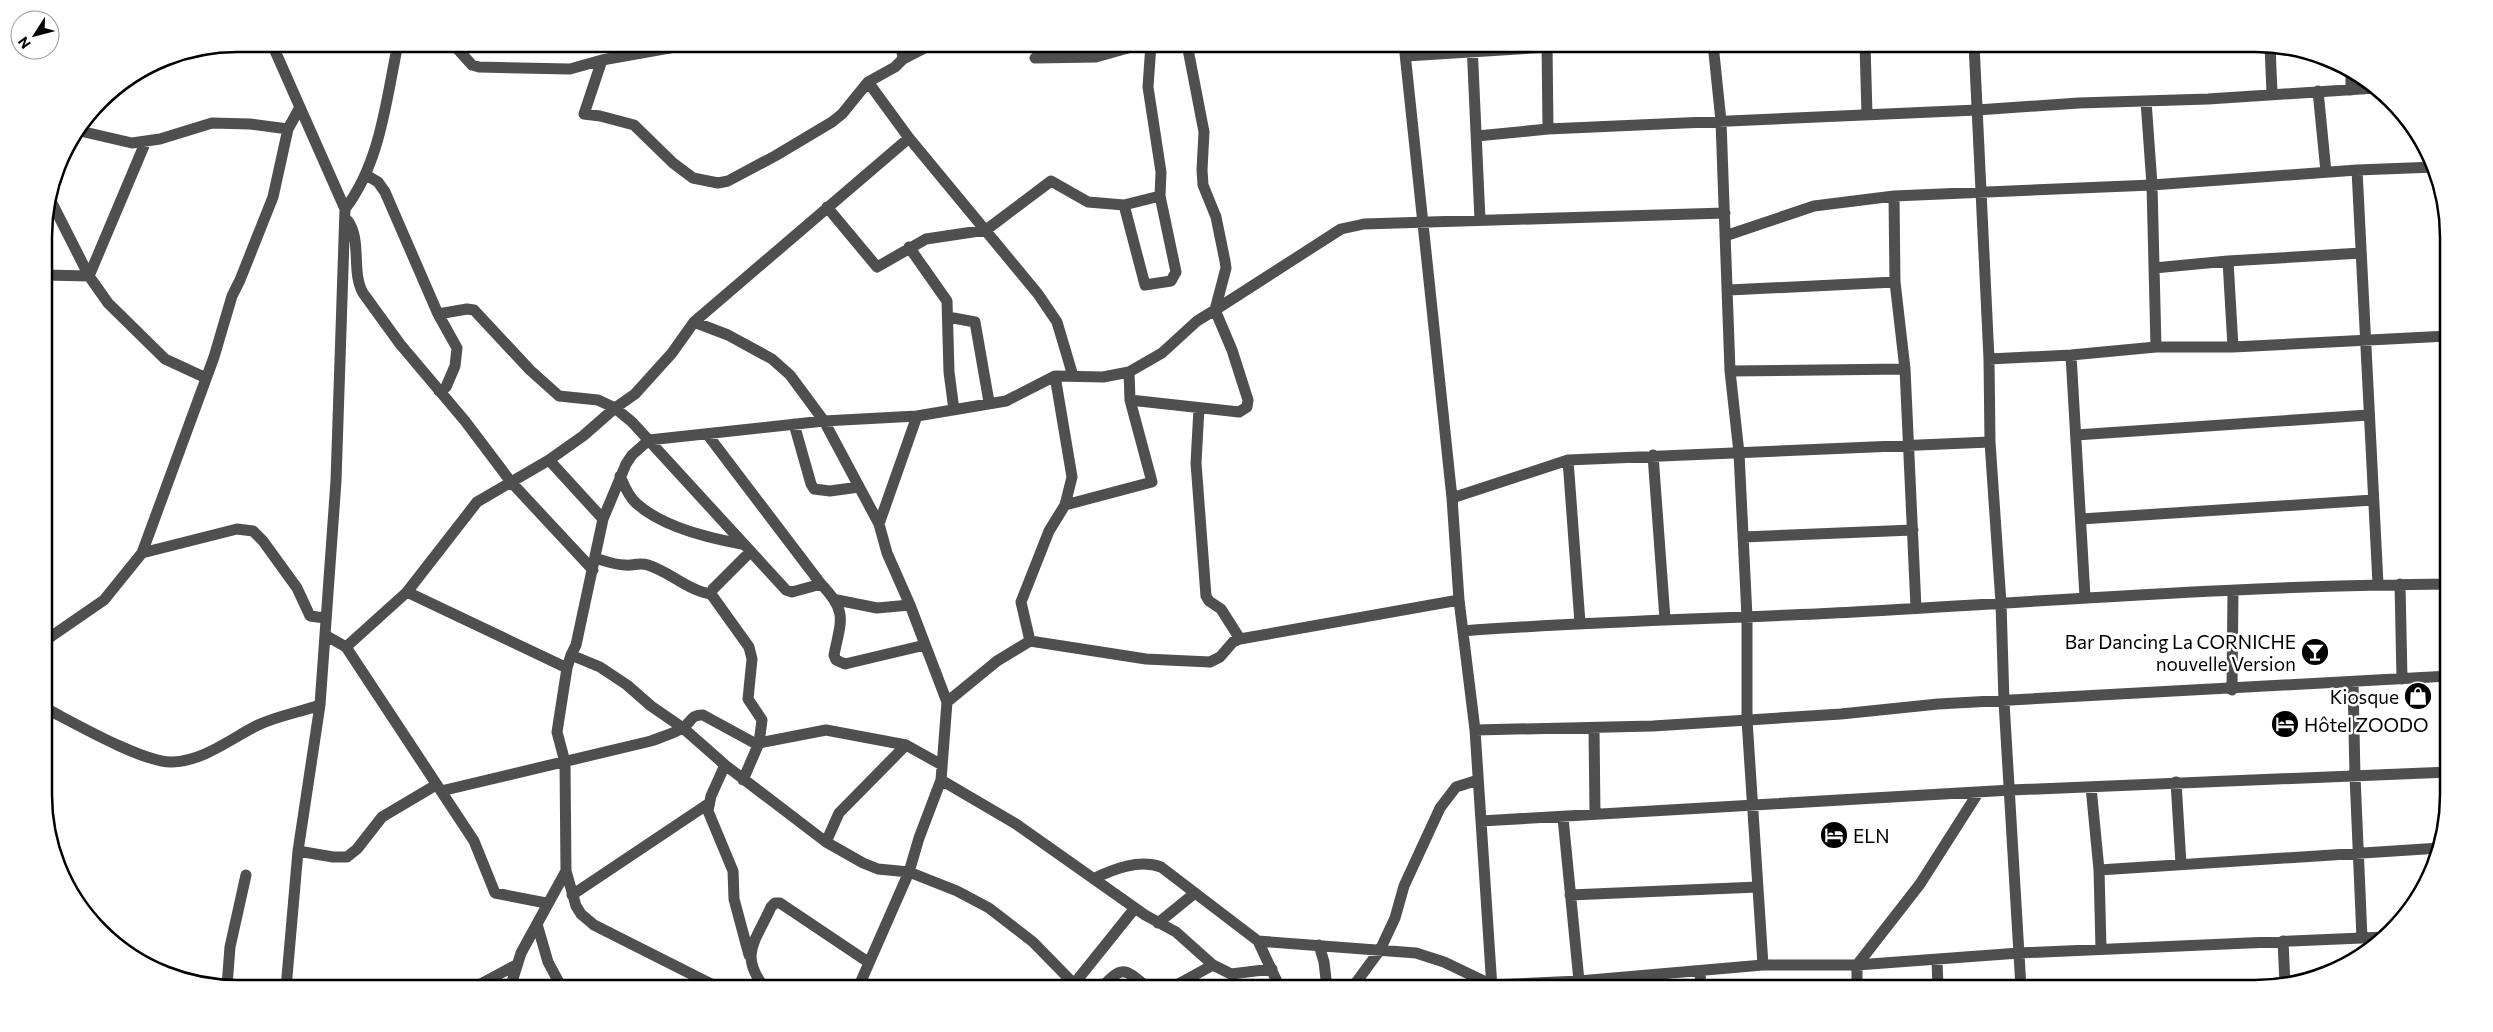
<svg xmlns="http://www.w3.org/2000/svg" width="2493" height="1032" font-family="Commissioner,sans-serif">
<rect width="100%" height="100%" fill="#fff"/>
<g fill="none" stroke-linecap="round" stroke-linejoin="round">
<!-- minor -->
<path stroke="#4f4f4f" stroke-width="11" d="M272,44L345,209L336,481L320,705L298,851L286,988
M453,44L472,65L479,67L570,69L602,60
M692,44L602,60L584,114L600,116L634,125L673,163L693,178L718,183L728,181L775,156L832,122L842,114L868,82L895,67L903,59L901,44
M1151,44L1148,87L1161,172L1160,196L1176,272L1171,281L1145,285L1124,205L1160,196
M1404,44L1452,498L1459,600L1475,730L1492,988
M1472,44L1480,220
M1547,44L1548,129
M1713,44L1721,121L1730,371L1739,453L1747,617V720L1763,965
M1865,44L1867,115
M1974,44L1989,359L1990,442L2001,603L2004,702L2021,988
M2270,46L2272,93
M1406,56L1597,44
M1035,58L1096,57L1142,44
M903,59L932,44
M2351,70V90
M868,82L909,138L1038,294L1057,322L1073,376
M2318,91L2326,172
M2146,101L2152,185L2156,347
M80,131L132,143L160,139L212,123L250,124L288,129
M1477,136L1548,129L1977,110L2079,103L2208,99L2376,88
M2357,170L2378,584
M366,175L378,182L385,192L438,314L457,348L455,366L446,387L439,391
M1894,196L1895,282L1905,369L1916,608
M51,201L89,276L108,303L165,359L206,378
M827,207L877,267L926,239L986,230L1051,181L1088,202L1124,205
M345,209C381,162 386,99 398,44
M348,221C362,241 351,272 363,293L400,344L465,421L511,482L593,570
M1725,236L1814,206L1894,196L2152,185L2357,170L2435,167
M909,247L947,301L949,372L954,410
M2228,261L2233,347
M2154,268L2228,261L2361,253
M44,275L89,276
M89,276L146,141
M1729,290L1895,282
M438,314L467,309L474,310L530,370L559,396L598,400L615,408L632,422L786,590L792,592L821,584C848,612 841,620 834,655L836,660L845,664L925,645
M948,317L975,322L989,402
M2071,355L2085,597
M1989,359L2071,355L2156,347H2233L2448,336
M1730,371L1905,369
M1055,376L1072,477L1065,505
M1130,400L1239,412L1247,407L1248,400L1232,350L1215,310L1341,229L1364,224L1725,213
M1199,408L1196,463L1206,596L1209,601L1221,609L1240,639
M794,424L811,484L814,489L830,491L859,487
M707,434L821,584
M2076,435L2368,415
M1653,455L1665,619
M549,460L603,519
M1568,460L1580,623
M620,476C624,485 628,496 636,503C662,527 708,538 742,544
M1452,498L1568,460L1990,442
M2081,519L2373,500
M879,524L917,416
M1743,537L1913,530
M750,552L713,589L711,594L749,647L752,659L748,699L762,720L759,743
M142,553L237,529L253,531L263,541L297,588L310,616L325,618
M595,558C605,561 615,565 625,565C634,566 639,562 648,565C670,572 689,591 711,594
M2400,584L2402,679
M407,592L477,502L549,460L583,436L615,408L635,394L672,353L694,322
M837,600L877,608L910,605
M1463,631C1594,621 1724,619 1854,612C2052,601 2250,585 2449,584
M325,635L346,647L407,592L567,668L571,655L600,667L627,685L651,706L683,728L725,765L826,842L863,863L878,869L909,872L957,891L989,908L1033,942L1078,988
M46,640L104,600L142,553L214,357L232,296L240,280L273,197L288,129L300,107
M1030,641L1146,659L1210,662L1220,657L1233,642L1240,639L1459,600
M346,647L474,841L495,893L546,903
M571,655L576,645L603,519L626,464L632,455L649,440L824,421L917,416L1006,401L1055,376L1103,377L1129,372L1162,353L1197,321L1215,310L1226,268L1225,261L1216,217L1203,185L1202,170L1204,132L1187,44
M567,668L557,732L565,762L566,871L576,906L581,914L594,925L719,988
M2353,682L2355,776L2362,938
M2232,690L2233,591
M947,702L997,661L1030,641L1021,602L1049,531L1065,505L1152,482L1130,400L1129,372
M47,709C74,723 144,763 172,762C204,761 230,739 258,725C277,716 300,712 320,705
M1594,728L1595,814
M1475,730L1653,726L1841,714L1938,704L2449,676
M725,765L711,796L708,811L733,871L734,899L749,955
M743,780L759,743L826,730L906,745L942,765
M941,780L1016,824L1145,915L1176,932L1213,965L1231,974L1272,969
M2176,782L2181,864
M2091,787L2099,870L2101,949
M441,791L651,741C661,737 672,734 681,729C691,724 690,714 703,715L758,745
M1563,818L1579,981
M1481,821L2011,790L2449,772
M826,842L839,813L906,745
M298,851L333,857H347L357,849L382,817L436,785
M2099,870L2440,848
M1095,878C1114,869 1139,859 1161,867L1258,941L1416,953L1444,962L1492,985L1579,981L1763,965H1857L2019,953L2385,937
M572,895L708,804
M1570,895L1758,887
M1158,923L1195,893
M537,924L548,962L562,988
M1258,941L1280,988
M2283,941L2285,984
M1319,945L1324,962L1327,988
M1937,960L1938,988
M1700,972L1701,988
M1074,984L1135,908
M227,986L230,947L246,875
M473,988L516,965
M510,988L521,953L566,871
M765,988C738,955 756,941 771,907L775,903H780L868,962
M858,988L909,872L919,838L941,780L947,702L910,605L887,553L879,524L824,421L790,375L772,359L728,335L694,322L909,138
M1101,988C1123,965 1124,968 1148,988
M1171,988L1213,965
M1352,988L1380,950L1395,918L1404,886L1440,808L1456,787L1478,780
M1857,988V965L1920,884L1978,793"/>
</g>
<!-- icons -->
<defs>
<symbol id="bar-disc" viewBox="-11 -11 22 22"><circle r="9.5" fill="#000" stroke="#fff"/><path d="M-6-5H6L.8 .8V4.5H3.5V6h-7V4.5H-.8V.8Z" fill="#fff"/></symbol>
<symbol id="shop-disc" viewBox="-11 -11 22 22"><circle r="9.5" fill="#000" stroke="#fff"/><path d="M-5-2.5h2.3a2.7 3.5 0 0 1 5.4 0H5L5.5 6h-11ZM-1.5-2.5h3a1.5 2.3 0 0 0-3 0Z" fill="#fff"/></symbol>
<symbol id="hotel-disc" viewBox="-11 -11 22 22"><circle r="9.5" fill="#000" stroke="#fff"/><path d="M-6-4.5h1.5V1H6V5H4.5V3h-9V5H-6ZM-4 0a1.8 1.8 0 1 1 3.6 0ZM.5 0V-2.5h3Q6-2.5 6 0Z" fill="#fff"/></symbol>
</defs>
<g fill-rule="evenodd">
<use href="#bar-disc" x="2299" y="636" width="32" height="32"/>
<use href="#shop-disc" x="2402" y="680" width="32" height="32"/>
<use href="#hotel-disc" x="2269" y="708" width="32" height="32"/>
<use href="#hotel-disc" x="1818" y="819" width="32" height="32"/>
</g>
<g text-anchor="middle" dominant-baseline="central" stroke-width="5" stroke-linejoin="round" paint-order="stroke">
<!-- poi labels -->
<g font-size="19" fill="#000" stroke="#fff" text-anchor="end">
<text x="2296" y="641">Bar Dancing La CORNICHE<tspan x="2296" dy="22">nouvelle Version</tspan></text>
<text x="2399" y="696">Kiosque</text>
<text x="2304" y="724" text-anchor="start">Hôtel ZOODO</text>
<text x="1853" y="835" text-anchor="start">ELN</text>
</g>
</g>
<!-- crop -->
<path d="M0 0H2493V1032H0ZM237 52H2255A185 185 0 0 1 2440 237V795A185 185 0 0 1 2255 980H237A185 185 0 0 1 52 795V237A185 185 0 0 1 237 52Z" fill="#fff" fill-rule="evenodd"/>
<path fill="none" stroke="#000" stroke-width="2.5" d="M237 52H2255A185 185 0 0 1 2440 237V795A185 185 0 0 1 2255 980H237A185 185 0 0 1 52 795V237A185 185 0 0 1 237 52Z"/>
<!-- north arrow -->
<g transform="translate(35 35) rotate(234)"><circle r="24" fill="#ffffff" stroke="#999999"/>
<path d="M0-4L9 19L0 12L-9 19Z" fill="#000000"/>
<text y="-8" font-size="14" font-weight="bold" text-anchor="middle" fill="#000000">N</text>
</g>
</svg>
